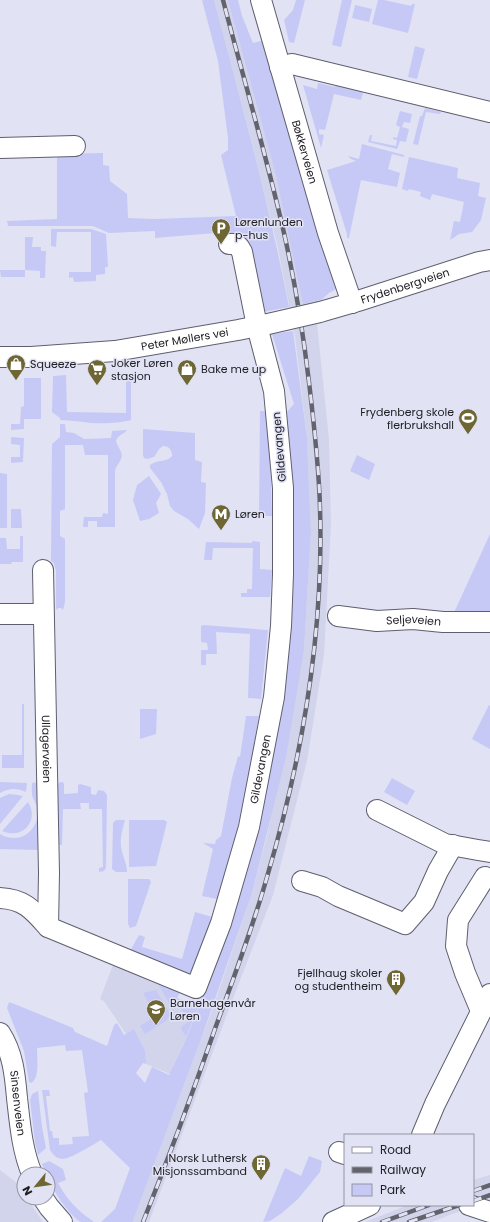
<svg xmlns="http://www.w3.org/2000/svg" width="490" height="1222" font-family="Poppins,sans-serif">
<rect width="100%" height="100%" fill="#e1e2f4"/>
<!-- built -->
<path fill="#d2d4eb" d="M214,0H235L301,248L317,324L329,439L331,524L324,655L307,761L273,895L229,1009L149,1222H133L134,1218L215,1002L252,893L268,832L304,650L311,531L307,438L295,336L278,248L249,132Z
M113,965L168,989L175,986L181,989L177,998L198,1007L184,1044L170,1074L146,1064L104,1001L100,999Z
M0,1170L17,1183L24,1194V1198H27L43,1222H0Z
M490,1175V1202L452,1214L432,1222H365L408,1205H473V1180Z"/>
<!-- green -->
<path fill="#c6c9f5" d="M202,0H214C241,102 269,203 289,307L263,312L229,234H215V233L155,238V231L109,233L93,226H8L7,221L57,219V154L103,153V165L109,166L110,181L127,194L128,218L155,219L236,216L221,155L228,150V138L218,61Z
M228,0H238L242,16L253,43L265,40L338,288L329,293L321,300L303,304L276,175Z
M296,0H305L294,43L289,42L284,20L293,10Z
M342,0H352L341,47L332,45Z
M378,0H384L411,6L412,4H415L408,33L372,24Z
M355,5L372,9L369,22L352,18Z
M415,46L425,49L417,79L408,77Z
M336,82L364,89L361,100L334,94L325,130L319,129V134L324,135L321,148L303,85L317,89L318,83L335,87Z
M425,108L441,112L440,114L426,112L418,145L413,144L420,116H422Z
M400,111L412,114L410,123L404,122L402,127L409,129L406,142L400,141L397,149L368,142L370,135H372L371,141L396,146L397,140L393,139V137L397,138L400,127L396,125Z
M362,144L404,155V157L392,154L388,169L400,173L397,187L361,180L349,238H347V234L327,170L356,161L351,159L348,156L359,159Z
M409,157L458,168L457,178L480,183L478,196L486,198L481,220L472,232L459,234L450,240L454,221L460,222L464,202L432,194L430,200L420,196L421,192L409,189L408,191L402,189Z
M51,229H91L106,234L108,267H105V274L96,275V281L74,282L73,277L69,278V272H91V232H57L56,247L51,246Z
M25,237H33L32,247H41V251H46L45,278H40V271L25,270V277H1L0,270H25Z
M293,331L307,438L311,531L304,650L286,757L252,893L200,1042L134,1218L133,1222H101L115,1209L130,1168L101,1140C94,1144 70,1159 63,1159C57,1159 53,1155 50,1150L42,1090H49L50,1096H46L50,1131H52L53,1138H59V1145L73,1144L72,1137L89,1136L84,1093L88,1092L82,1050L66,1051L65,1045L37,1048C37,1058 40,1078 31,1083L29,1082L24,1051L7,1008L9,1002L17,1005L73,1028L75,1032L107,1046L114,1025L117,1023L124,1035L134,1029L145,1051L146,1064L143,1063L136,1073L145,1083L152,1067L169,1075L184,1044L205,990L273,751L285,414L294,404L272,334Z
M66,375L67,412L126,413V376H131V420C117,424 97,424 83,422C75,421 68,420 60,420V418L52,412L53,376Z
M24,378H41V419H24V429L11,430V424H20L21,407L24,406Z
M260,411H267L270,455L272,516H259Z
M60,424H65L66,432L74,433L84,439L111,438L112,431L127,430C124,435 118,434 116,441C117,446 124,453 121,459C119,464 116,466 115,471V527H97V521H88V527H83L84,517H102L103,513L108,514V455H85L83,445H65V509L60,511V536L65,539V602L63,610L61,608H58L57,610L56,608V571L54,563L51,561L52,444L60,437Z
M143,429L195,433V460L202,462L201,482L206,483L205,513L199,529L188,519L174,511L170,506L167,494L161,482L150,468V465C158,459 166,463 172,456C172,450 169,446 163,446L159,449L154,457L147,459L144,458L143,455Z
M11,437L24,438L23,462L11,463V457H20V445L11,444Z
M357,455L375,464L369,480L350,471Z
M0,473L7,474V528H0Z
M149,476L161,494L156,503L159,513L149,519L140,521L133,500L137,485Z
M11,509H21L22,528H11Z
M490,534V612L452,617Z
M20,536H23V562H12L11,564H0V538H6L7,549H20Z
M252,541L260,542V569L272,570L270,597H241V593H247V589H252L253,548H213L212,560H204L206,542L252,543Z
M203,625L268,630L261,699L248,698L250,634L216,632L217,654H206V665H201V650H208L207,643L201,642V626Z
M22,704H24V768H2V755H22Z
M489,705L490,706V749L472,739Z
M140,709H157L156,734L140,739Z
M246,716H259C252,759 244,801 234,843C229,862 225,882 217,899L202,896L213,849L203,843L215,844L216,840L221,836L232,778L238,756L240,757Z
M392,778L415,791L407,805L384,792Z
M0,782L27,783L26,792C17,788 9,788 0,793Z
M40,782L39,850L0,849V834C6,838 14,839 21,837C33,833 40,819 37,807C36,803 34,801 33,798C31,794 32,787 32,783Z
M60,782H63L64,784V794L78,793V785L80,784L91,787V794L96,795L98,790L104,791L107,795L106,868L104,871L99,872V868L103,867L102,809H89V803H80L81,809H63L62,845H58V784Z
M9,794L18,795L23,796L0,824V798Z
M28,802C40,821 22,840 2,831Z
M116,820H125C122,831 119,841 122,852C124,859 127,865 127,872H116L112,869L113,823Z
M129,820H164L167,822L156,866L129,867Z
M128,879H149L151,882L136,926L130,928L128,924Z
M195,912L212,917L198,961L192,973H185L130,951L139,935L145,937L142,947L182,959Z
M158,984L168,989L175,986L181,989L177,998L198,1007L186,1036L182,1031L181,1027L187,1023L188,1020L180,1007H177L173,1010Z
M156,990L170,1014L166,1021L145,1034L140,1026L156,1016L143,993Z
M38,1091L42,1127L46,1148L38,1155L35,1142L30,1100L32,1094Z
M309,1156L322,1161L320,1172L298,1199L282,1213L270,1221L263,1222L285,1168L301,1176Z
M49,1161L63,1169L66,1180L58,1183C67,1200 78,1211 94,1222C90,1222 85,1222 81,1222C71,1218 48,1185 48,1174H46L42,1164Z"/>
<g fill="none" stroke-linecap="round" stroke-linejoin="round">
<defs>
<g id="minor">
<path id="s1" d="M261,0L328,233L352,303"/>
<path d="M280,67L292,64L490,112"/>
<path d="M0,148L75,146"/>
<path id="s2" d="M320,312L358,301L479,262L490,260"/>
<path id="s3" d="M0,357H31L115,351L238,330L268,324"/>
<path id="s4" d="M43,570L49,873L48,927"/>
<path d="M0,614H43"/>
<path id="s5" d="M338,616L377,621L413,619L443,622H490"/>
<path d="M377,810L445,844L478,850L490,852"/>
<path d="M302,881L322,887L338,896L405,924L424,902L438,871L453,845"/>
<path id="s6" d="M0,898C24,899 33,910 48,927L196,988L221,923L249,827L274,697L281,626L283,574V488L274,391L257,326L242,252L239,247L236,244H229"/>
<path d="M481,1011L465,973L456,946L458,920L485,877"/>
<path id="s7" d="M0,1033C13,1053 15,1075 17,1098C20,1124 22,1150 32,1174"/>
<path d="M422,1135L435,1104L490,994"/>
<path d="M339,1152L345,1154"/>
<path d="M43,1198L49,1207L62,1222"/>
<path d="M469,1205L490,1212"/>
<path d="M333,1222L370,1205"/>
</g>
</defs>
<!-- minor casing -->
<use href="#minor" stroke="#5e5f6e" stroke-width="22"/>
<!-- minor -->
<use href="#minor" stroke="#fff" stroke-width="20"/>
<defs>
<path id="rail" d="M473,1191L490,1185
M473,1201L490,1195
M143,1222C169,1157 193,1092 216,1026C234,977 253,927 267,877C302,759 324,632 320,508C319,466 314,424 309,382C303,332 295,282 284,233C266,154 243,77 223,0
M382,1222L429,1205
M409,1222L459,1205"/>
</defs>
<!-- rail casing -->
<use href="#rail" stroke="#63636d" stroke-width="4.5"/>
<!-- rail -->
<use href="#rail" stroke="#e1e2f4" stroke-width="3" stroke-dasharray="9" stroke-linecap="butt"/>
<defs>
<path id="minor-bridge" d="M268,324L320,312"/>
</defs>
<!-- minor-bridge casing -->
<use href="#minor-bridge" stroke="#5e5f6e" stroke-width="22" stroke-linecap="butt"/>
<!-- minor-bridge -->
<use href="#minor-bridge" stroke="#fff" stroke-width="20"/>
</g>
<!-- icons -->
<defs>
<symbol id="parking-pin" viewBox="-11 -11 22 30"><path d="M0 17L-7.5 6A9.5 9.5 0 1 1 7.5 6Z" fill="#6e6734" stroke="#e1e2f4"/><path d="M-3.5-5.5H1a3.5 3.5 0 0 1 0 7H-1V5.5H-3.5ZM-1-3.4V-.6H.8a1.4 1.4 0 0 0 0-2.8Z" fill="#fff"/></symbol>
<symbol id="shop-pin" viewBox="-11 -11 22 30"><path d="M0 17L-7.5 6A9.5 9.5 0 1 1 7.5 6Z" fill="#6e6734" stroke="#e1e2f4"/><path d="M-5-2.5h2.3a2.7 3.5 0 0 1 5.4 0H5L5.5 6h-11ZM-1.5-2.5h3a1.5 2.3 0 0 0-3 0Z" fill="#fff"/></symbol>
<symbol id="supermarket-pin" viewBox="-11 -11 22 30"><path d="M0 17L-7.5 6A9.5 9.5 0 1 1 7.5 6Z" fill="#6e6734" stroke="#e1e2f4"/><path d="M-6-5.5h2.5l.6 2H6L4.5 2H-2.5L-4.4-4H-6ZM-1.5 3.2a1.3 1.3 0 1 0 .1 0ZM3 3.2a1.3 1.3 0 1 0 .1 0Z" fill="#fff"/></symbol>
<symbol id="stadium-pin" viewBox="-11 -11 22 30"><path d="M0 17L-7.5 6A9.5 9.5 0 1 1 7.5 6Z" fill="#6e6734" stroke="#e1e2f4"/><path d="M0-5a6.5 5 0 1 0 0 10a6.5 5 0 1 0 0-10ZM-3.5-1.8h7v3.6h-7Z" fill="#fff"/></symbol>
<symbol id="metro-pin" viewBox="-11 -11 22 30"><path d="M0 17L-7.5 6A9.5 9.5 0 1 1 7.5 6Z" fill="#6e6734" stroke="#e1e2f4"/><path d="M-5.5 5V-5H-3L0 0L3-5H5.5V5H3V-.5L0 4L-3-.5V5Z" fill="#fff"/></symbol>
<symbol id="building-pin" viewBox="-11 -11 22 30"><path d="M0 17L-7.5 6A9.5 9.5 0 1 1 7.5 6Z" fill="#6e6734" stroke="#e1e2f4"/><path d="M-4-6H4V6H1V3H-1V6H-4ZM-2.5-4.3h1.7v1.8h-1.7ZM.8-4.3h1.7v1.8H.8ZM-2.5-1h1.7V.8h-1.7ZM.8-1h1.7V.8H.8Z" fill="#fff"/></symbol>
<symbol id="school-pin" viewBox="-11 -11 22 30"><path d="M0 17L-7.5 6A9.5 9.5 0 1 1 7.5 6Z" fill="#6e6734" stroke="#e1e2f4"/><path d="M0-5L7-2L0 1L-7-2ZM-4 1L0 2.5L4 1V4Q0 6-4 4Z" fill="#fff"/></symbol>
</defs>
<g fill-rule="evenodd">
<use href="#parking-pin" x="210" y="217" width="22" height="30"/>
<use href="#shop-pin" x="5" y="353" width="22" height="30"/>
<use href="#supermarket-pin" x="86" y="358" width="22" height="30"/>
<use href="#shop-pin" x="176" y="358" width="22" height="30"/>
<use href="#stadium-pin" x="457" y="407" width="22" height="30"/>
<use href="#metro-pin" x="210" y="503" width="22" height="30"/>
<use href="#building-pin" x="385" y="968" width="22" height="30"/>
<use href="#school-pin" x="145" y="998" width="22" height="30"/>
<use href="#building-pin" x="250" y="1153" width="22" height="30"/>
</g>
<g text-anchor="middle" dominant-baseline="central" stroke-width="3" stroke-linejoin="round" paint-order="stroke">
<!-- street labels -->
<g font-size="11" fill="#202026" stroke="#e1e2f4">
<text stroke="none"><textPath href="#s1" startOffset="158">Bøkkerveien</textPath></text>
<text stroke="none"><textPath href="#s2" startOffset="89">Frydenbergveien</textPath></text>
<text stroke="none"><textPath href="#s3" startOffset="186">Peter Møllers vei</textPath></text>
<text transform="translate(279 447) rotate(-95)">Gildevangen</text>
<text stroke="none"><textPath href="#s5" startOffset="76">Seljeveien</textPath></text>
<text stroke="none"><textPath href="#s4" startOffset="179">Ullagerveien</textPath></text>
<text stroke="none"><textPath href="#s6" startOffset="447">Gildevangen</textPath></text>
<text stroke="none"><textPath href="#s7" startOffset="73">Sinsenveien</textPath></text>
</g>
<!-- poi labels -->
<g font-size="11" fill="#202026" stroke="#e1e2f4" text-anchor="start">
<text x="235" y="222">Lørenlunden<tspan x="235" dy="13">p-hus</tspan></text>
<text x="111" y="363">Joker Løren<tspan x="111" dy="13">stasjon</tspan></text>
<text x="30" y="364">Squeeze</text>
<text x="201" y="369">Bake me up</text>
<text x="454" y="412" text-anchor="end">Frydenberg skole<tspan x="454" dy="13">flerbrukshall</tspan></text>
<text x="235" y="514">Løren</text>
<text x="382" y="973" text-anchor="end">Fjellhaug skoler<tspan x="382" dy="13">og studentheim</tspan></text>
<text x="170" y="1003">Barnehagenvår<tspan x="170" dy="13">Løren</tspan></text>
<text x="247" y="1158" text-anchor="end">Norsk Luthersk<tspan x="247" dy="13">Misjonssamband</tspan></text>
</g>
</g>
<!-- legend -->
<rect x="344" y="1134" width="130" height="72" fill="#e1e2f4" stroke="#9494a2"/>
<rect x="352" y="1147" width="20" height="6" fill="#ffffff" stroke="#9494a2"/>
<text x="380" y="1154" font-size="12" fill="#202026">Road</text>
<rect x="352" y="1167" width="20" height="6" fill="#63636d" stroke="#9494a2"/>
<text x="380" y="1174" font-size="12" fill="#202026">Railway</text>
<rect x="352" y="1184" width="20" height="12" fill="#c6c9f5" stroke="#9494a2"/>
<text x="380" y="1194" font-size="12" fill="#202026">Park</text>
<!-- north arrow -->
<g transform="translate(36 1186) rotate(241)"><circle r="19" fill="#e1e2f4" stroke="#9494a2"/>
<path d="M0-3L7 15L0 10L-7 15Z" fill="#6e6734"/>
<text y="-6" font-size="11" font-weight="bold" text-anchor="middle" fill="#202026">N</text>
</g>
</svg>
